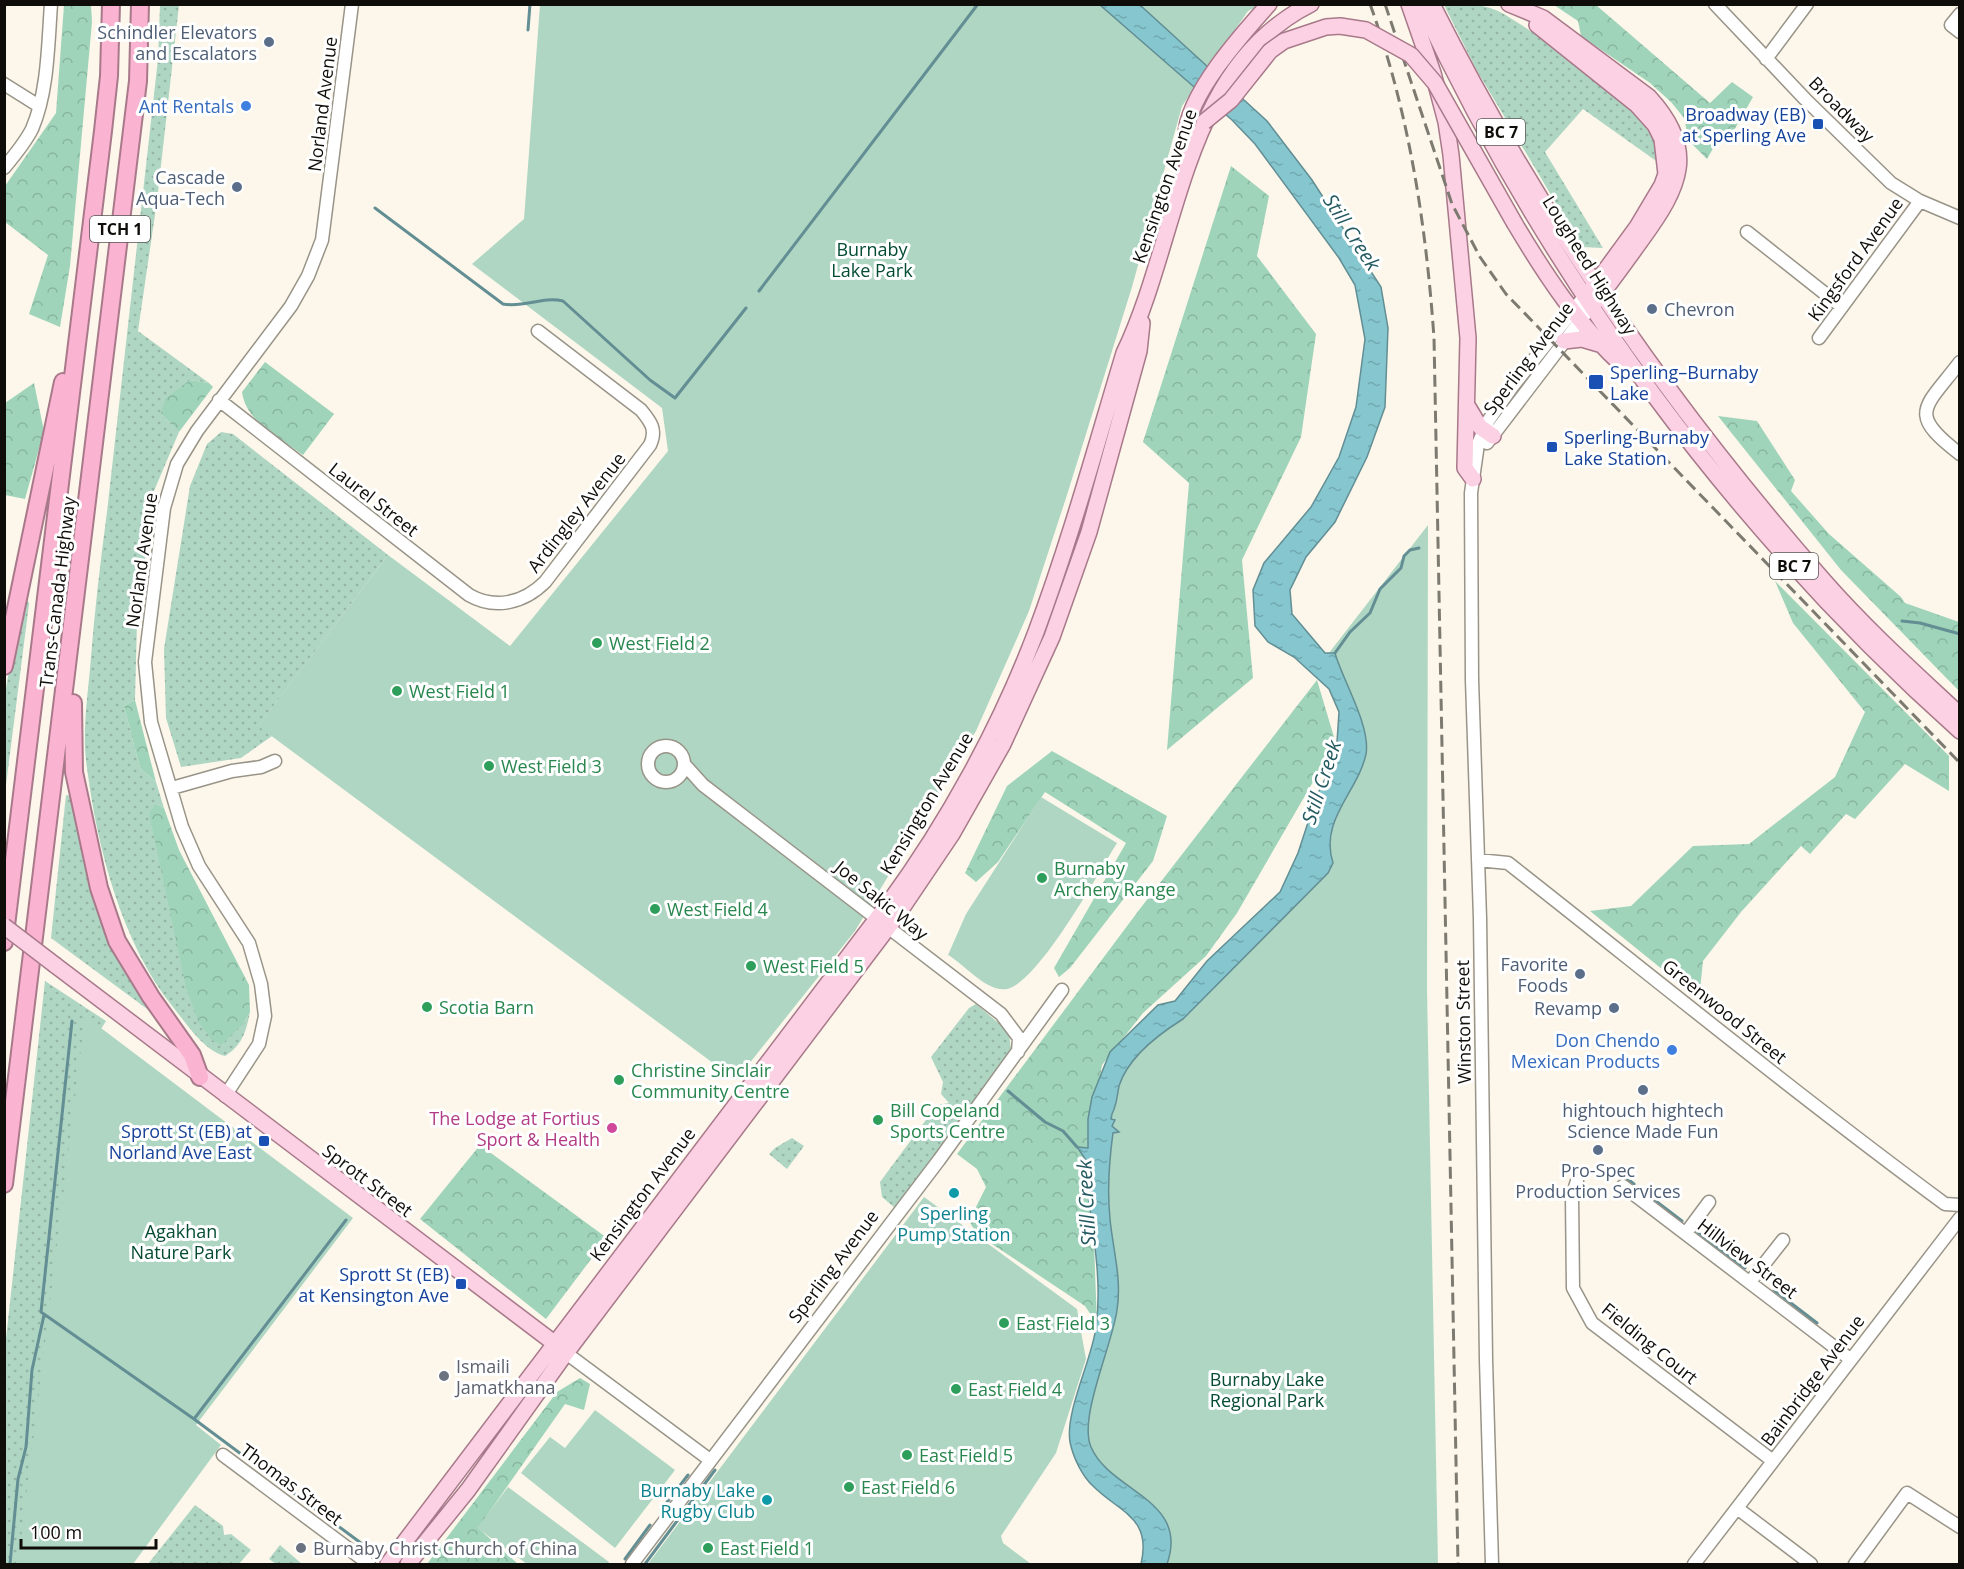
<svg xmlns="http://www.w3.org/2000/svg" width="1964" height="1569" font-family="'Open Sans',sans-serif">
<defs>
<pattern id="grass-dots" width="8" height="8" patternUnits="userSpaceOnUse" patternTransform="scale(1.5)"><rect width="8" height="8" fill="#afd6c3"/><path d="M2 2h.1M6 6h.1" fill="none" stroke="#95b6a6" stroke-width="1.8" stroke-linecap="round"/></pattern>
<pattern id="forest-crowns" width="20" height="18" patternUnits="userSpaceOnUse" patternTransform="scale(1.5)"><rect width="20" height="18" fill="#9fd4ba"/><path d="M2 6a3 3 0 1 1 6 0M12 15a3 3 0 1 1 6 0" fill="none" stroke="#88b59f"/></pattern>
<pattern id="water-ripples" width="26" height="14" patternUnits="userSpaceOnUse" patternTransform="scale(1.5)"><rect width="26" height="14" fill="#86c6cf"/><path d="M2 4q2-2 4 0t4 0M15 11q2-2 4 0t4 0" fill="none" stroke="#72a9b0"/></pattern>
</defs>
<rect width="100%" height="100%" fill="#fcf7ea"/>
<!-- grass -->
<path fill="url(#grass-dots)" d="M160,5H179L157,201L138,331L209,383L190,380L161,414L179,432L154,491L137,622L135,700L124,706L140,768L156,782L164,808L156,804L243,1024L250,1012C246,1031 243,1045 225,1056C204,1051 186,1023 173,1007C122,944 97,847 87,768C82,735 87,701 90,669C94,616 100,564 107,512C124,361 141,210 158,59Z
M1444,5C1463,5 1481,3 1498,11C1527,25 1638,107 1652,132C1657,141 1657,154 1659,163L1583,109L1545,152L1603,248L1582,247L1476,69Z
M221,432L233,434L388,555L259,725L272,736L241,758L181,767L166,718L164,649L190,486L207,444Z
M23,589L29,604L5,793V694Z
M66,795L72,796L92,880L154,1014L51,938Z
M45,981L106,1021L88,1050L122,1564H5V1348Z
M976,1004L1009,1032L1011,1052L895,1208L882,1197L880,1182L937,1105L949,1103L941,1094L943,1082L931,1057L969,1008Z
M792,1138L804,1146L787,1169L769,1154L775,1148Z
M195,1505L223,1526L224,1535L231,1534L251,1550L239,1564H148Z
M283,1541L280,1545L302,1564H276L269,1559Z"/>
<!-- forest -->
<path fill="url(#forest-crowns)" d="M64,5H91L92,22L70,266L60,327L29,314L48,255L5,222V186L56,113Z
M1554,5H1596L1710,103L1732,82L1753,97L1729,139L1719,138L1707,159L1689,141L1684,118L1671,102L1650,83L1581,36L1578,21Z
M1231,166L1269,196L1257,256L1316,334L1301,437L1242,560L1253,678L1167,750L1189,483L1143,442Z
M265,362L334,414L303,455C280,438 246,422 242,392Z
M190,380L209,383L213,387L179,432L161,414L165,399Z
M34,383L44,431L25,499L5,495V403Z
M1718,416L1757,421L1795,480L1791,491L1829,534L1901,597L1905,603L1959,622V691L1841,570Z
M1775,581L1949,756V791L1905,764L1855,819L1846,814L1810,854L1801,846L1741,912L1703,961L1699,999L1590,911L1631,906L1693,846L1749,844L1835,777L1865,712L1793,623Z
M1317,680L1334,737L1317,775L1237,913L1206,956L1143,1013L1102,1065L1090,1136L1097,1324L1085,1306L977,1234L969,1221L986,1187L977,1169L957,1154L1139,910Z
M135,700L156,782L140,768L124,706Z
M1052,751L1167,816L1153,861L1070,968L1059,977L1054,968L1126,843L1045,792L998,862L976,882L965,873L1007,786Z
M156,804L164,808L179,850L249,985L250,1012L243,1024L221,1045L212,1040L198,1021L186,987L149,813Z
M480,1145L607,1238L546,1319L420,1219Z
M580,1378L590,1384L584,1410L565,1404L478,1528L518,1564H427L557,1392Z"/>
<!-- park -->
<path fill="#afd6c3" d="M540,5H1260L1248,11L1182,106L1132,287L1066,498L1029,611L976,731L855,931L736,1080L258,726L388,555L510,646L668,451L662,408L472,264L524,219Z
M1428,525L1427,989L1438,1564H1158L1162,1548L1085,1443L1091,1394L1114,1304L1105,1202L1109,1093L1146,1040L1315,877L1360,739L1329,653Z
M1041,797L1117,843C1099,872 1039,982 1007,989C987,993 963,963 948,955L966,914Z
M85,1016L353,1218L196,1425L221,1445L133,1564H18Z
M924,1197L1077,1309L1086,1359L1056,1453L1001,1536L1003,1543L1031,1564H648Z
M595,1410L675,1470L615,1548L521,1473L550,1437L565,1448Z
M508,1487L609,1562L608,1564H527L477,1528Z"/>
<!-- water -->
<path fill="url(#water-ripples)" stroke="#628e94" stroke-width="1.5" d="M1100,5H1140L1267,121L1312,180L1381,287L1388,328L1385,407L1367,457L1335,522L1306,557L1290,590L1292,614L1325,653H1335C1342,679 1371,726 1366,754C1358,792 1319,820 1333,863L1328,873L1183,1019C1159,1034 1128,1057 1119,1086C1117,1096 1117,1104 1112,1114L1111,1119L1115,1120L1112,1126L1119,1132L1113,1133C1109,1162 1107,1190 1110,1219C1113,1250 1122,1279 1117,1310C1113,1343 1078,1418 1091,1447C1110,1492 1190,1499 1167,1564H1141C1152,1517 1120,1513 1093,1486C1082,1476 1073,1457 1070,1442C1065,1411 1092,1360 1096,1327C1103,1277 1091,1225 1086,1176L1088,1163L1077,1147L1088,1148V1119L1092,1097L1110,1052L1158,1005L1175,1001L1207,961L1280,892L1298,853L1317,795L1336,757L1339,712L1329,689L1294,657L1268,642L1255,626L1253,590L1264,563L1311,507L1339,457L1356,407L1365,339L1355,285L1339,258L1255,144L1232,120Z"/>
<g fill="none" stroke-linecap="round" stroke-linejoin="round">
<!-- stream -->
<path stroke="#628e94" stroke-width="3" d="M528,30L530,4
M375,208L503,304C525,308 542,296 563,301L650,380L675,398L746,308
M759,291L978,4
M1902,621L1920,623L1960,634
M1335,653L1350,632L1370,613L1380,589L1401,568L1404,556L1410,550L1419,548
M72,1021L41,1312L194,1419L369,1549
M1008,1091L1045,1122L1063,1131L1077,1147
M1625,1177L1634,1184
M1640,1189L1682,1221
M1698,1233L1745,1268
M1774,1290L1817,1323
M194,1419L346,1220
M661,1510L688,1475
M625,1559L650,1525
M10,1564L18,1479L26,1447L32,1370L44,1315
M645,1564L715,1470"/>
<defs>
<path id="minor" d="M1715,4L1805,99L1891,183L1920,201L1960,218
M1960,14L1951,25L1960,32
M1766,59L1807,4
M4,84L39,106
M4,168C14,156 25,143 32,129C48,92 48,45 51,4
M1747,232L1842,307
M1819,338L1920,201
M1960,362C1925,408 1906,413 1960,454
M219,400L469,595C495,610 524,603 545,582L650,445C657,430 651,422 641,410L538,331
M1487,443L1590,308
M648 764a18 18 0 1 1 36 0a18 18 0 1 1-36 0Z
M684,764L703,785L1001,1014L1019,1038L1018,1052
M172,788L232,771L261,767L275,761
M1478,860L1508,863C1653,977 1796,1094 1945,1204L1960,1205
M225,1096L259,1044L265,1016L261,984L249,943L199,866L182,827L151,722L145,662L164,508L177,464L197,431L291,306L308,276L322,240L352,4
M1577,1181L1572,1197L1573,1288L1592,1323L1773,1461
M1623,1186L1850,1359
M1686,1233L1709,1202
M1750,1282L1783,1240
M566,1353L710,1460
M223,1455L369,1564
M1737,1508L1811,1564
M632,1564L939,1160L1062,990
M1492,1564L1486,1360L1480,918L1472,680L1471,493L1478,444L1488,421L1512,387L1583,298
M1694,1564L1960,1218
M1855,1564L1907,1493L1960,1527"/>
<path id="major" d="M1409,4L1433,73L1446,122L1451,155L1468,338L1465,468L1473,479
M1421,4C1550,280 1733,528 1960,731
M1432,4C1537,213 1670,406 1824,581C1866,629 1914,672 1960,715
M1509,4L1543,18L1649,97C1698,150 1680,187 1642,239C1627,260 1612,281 1596,301
M1537,25L1637,105L1655,125L1662,139L1666,174L1662,185L1637,227L1591,290
M1190,158C1189,151 1186,142 1186,135C1187,95 1243,33 1269,4
M1515,224C1546,276 1579,326 1624,367
M1564,341L1582,339L1599,344
M1468,407L1480,427L1493,436
M55,965L562,1349
M388,1564L888,904C948,822 1000,727 1036,632C1070,541 1096,446 1124,353C1180,237 1182,68 1311,4
M408,1564L468,1490L566,1353L896,917L952,834L1003,744L1052,637L1089,532L1139,351L1142,323"/>
<path id="highway" d="M4,666L63,382
M73,703L74,772L99,888L117,941L151,997L192,1055L200,1077
M4,942L103,131L109,76L111,4
M4,1184L138,81L140,4"/>
</defs>
<!-- minor casing -->
<use href="#minor" stroke="#999488" stroke-width="15"/>
<!-- major casing -->
<use href="#major" stroke="#a8798a" stroke-width="18"/>
<!-- highway casing -->
<use href="#highway" stroke="#a8798a" stroke-width="20"/>
<!-- minor -->
<use href="#minor" stroke="#fff" stroke-width="12"/>
<!-- major -->
<use href="#major" stroke="#fcd1e3" stroke-width="15"/>
<!-- highway -->
<use href="#highway" stroke="#fab3d0" stroke-width="16"/>
<!-- rail -->
<path stroke="#7d7a71" stroke-width="3" stroke-dasharray="12 6" stroke-linecap="butt" d="M1370,4C1409,112 1426,224 1434,338L1458,1564
M1385,4L1452,204L1480,257L1506,294L1960,763"/>
<defs>
<path id="major-bridge" d="M1204,122L1231,100L1270,51L1284,41L1326,27L1340,26L1366,30L1411,55L1435,83L1515,224
M4,926L55,965"/>
</defs>
<!-- major-bridge casing -->
<use href="#major-bridge" stroke="#a8798a" stroke-width="18" stroke-linecap="butt"/>
<!-- major-bridge -->
<use href="#major-bridge" stroke="#fcd1e3" stroke-width="15"/>
</g>
<!-- markers -->
<g fill="#5c6f8a" stroke="#fff" stroke-width="2">
<circle cx="269" cy="42" r="6"/>
<circle cx="237" cy="187" r="6"/>
<circle cx="1652" cy="309" r="6"/>
<circle cx="1580" cy="974" r="6"/>
<circle cx="1614" cy="1008" r="6"/>
<circle cx="1643" cy="1090" r="6"/>
<circle cx="1598" cy="1150" r="6"/>
</g>
<g fill="#3f7fe0" stroke="#fff" stroke-width="2">
<circle cx="246" cy="106" r="6"/>
<circle cx="1672" cy="1050" r="6"/>
</g>
<g fill="#1a4fb4" stroke="#fff" stroke-width="2">
<rect x="1812" y="118" width="12" height="12" rx="3"/>
<rect x="1588" y="374" width="16" height="16" rx="3"/>
<rect x="1546" y="441" width="12" height="12" rx="3"/>
<rect x="258" y="1135" width="12" height="12" rx="3"/>
<rect x="455" y="1278" width="12" height="12" rx="3"/>
</g>
<g fill="#2e9e5b" stroke="#fff" stroke-width="2">
<circle cx="597" cy="643" r="6"/>
<circle cx="397" cy="691" r="6"/>
<circle cx="489" cy="766" r="6"/>
<circle cx="1042" cy="878" r="6"/>
<circle cx="655" cy="909" r="6"/>
<circle cx="751" cy="966" r="6"/>
<circle cx="427" cy="1007" r="6"/>
<circle cx="619" cy="1080" r="6"/>
<circle cx="878" cy="1120" r="6"/>
<circle cx="1004" cy="1323" r="6"/>
<circle cx="956" cy="1389" r="6"/>
<circle cx="907" cy="1455" r="6"/>
<circle cx="849" cy="1487" r="6"/>
<circle cx="708" cy="1548" r="6"/>
</g>
<circle fill="#d1479c" stroke="#fff" stroke-width="2" cx="612" cy="1128" r="6"/>
<g fill="#0f9aa8" stroke="#fff" stroke-width="2">
<circle cx="954" cy="1193" r="6"/>
<circle cx="767" cy="1500" r="6"/>
</g>
<g fill="#6b7280" stroke="#fff" stroke-width="2">
<circle cx="444" cy="1376" r="6"/>
<circle cx="301" cy="1548" r="6"/>
</g>
<g text-anchor="middle" dominant-baseline="central" stroke-width="6" stroke-linejoin="round" paint-order="stroke">
<!-- shield labels -->
<g fill="#fff" stroke="#575653" stroke-width="1.5">
<rect x="1477" y="119" width="48" height="26" rx="4.5"/>
<rect x="90" y="216" width="60" height="26" rx="4.5"/>
<rect x="1770" y="553" width="48" height="26" rx="4.5"/>
</g>
<g font-size="16" font-weight="bold" fill="#0f0d09">
<text x="1501" y="132">BC 7</text>
<text x="120" y="229">TCH 1</text>
<text x="1794" y="566">BC 7</text>
</g>
<!-- service labels -->
<g font-size="18" fill="#4e5e75" stroke="#fff" text-anchor="end">
<text x="257" y="32">Schindler Elevators<tspan x="257" dy="21">and Escalators</tspan></text>
<text x="225" y="177">Cascade<tspan x="225" dy="21">Aqua-Tech</tspan></text>
<text x="1664" y="309" text-anchor="start">Chevron</text>
<text x="1568" y="964">Favorite<tspan x="1568" dy="21">Foods</tspan></text>
<text x="1602" y="1008">Revamp</text>
<text x="1643" y="1110" text-anchor="middle">hightouch hightech<tspan x="1643" dy="21">Science Made Fun</tspan></text>
<text x="1598" y="1170" text-anchor="middle">Pro-Spec<tspan x="1598" dy="21">Production Services</tspan></text>
</g>
<!-- street labels -->
<g font-size="18" fill="#0f0d09" stroke="#fff">
<text transform="translate(322 104) rotate(-83)">Norland Avenue</text>
<text transform="translate(1842 109) rotate(45)">Broadway</text>
<text transform="translate(1164 186) rotate(-71)">Kensington Avenue</text>
<text transform="translate(1855 259) rotate(-54)">Kingsford Avenue</text>
<text transform="translate(1590 265) rotate(58)">Lougheed Highway</text>
<text transform="translate(1528 358) rotate(-53)">Sperling Avenue</text>
<text transform="translate(374 499) rotate(38)">Laurel Street</text>
<text transform="translate(576 512) rotate(-52)">Ardingley Avenue</text>
<text transform="translate(141 560) rotate(-82)">Norland Avenue</text>
<text transform="translate(57 592) rotate(-83)">Trans-Canada Highway</text>
<text transform="translate(926 803) rotate(-59)">Kensington Avenue</text>
<text transform="translate(882 900) rotate(39)">Joe Sakic Way</text>
<text transform="translate(1725 1011) rotate(39)">Greenwood Street</text>
<text transform="translate(1463 1022) rotate(-91)">Winston Street</text>
<text transform="translate(368 1180) rotate(37)">Sprott Street</text>
<text transform="translate(642 1194) rotate(-53)">Kensington Avenue</text>
<text transform="translate(1748 1258) rotate(37)">Hillview Street</text>
<text transform="translate(833 1266) rotate(-53)">Sperling Avenue</text>
<text transform="translate(1650 1343) rotate(39)">Fielding Court</text>
<text transform="translate(1812 1380) rotate(-53)">Bainbridge Avenue</text>
<text transform="translate(292 1484) rotate(37)">Thomas Street</text>
</g>
<!-- shop labels -->
<g font-size="18" fill="#366cbe" stroke="#fff" text-anchor="end">
<text x="234" y="106">Ant Rentals</text>
<text x="1660" y="1040">Don Chendo<tspan x="1660" dy="21">Mexican Products</tspan></text>
</g>
<!-- transit labels -->
<g font-size="18" fill="#164399" stroke="#fff" text-anchor="end">
<text x="1806" y="114">Broadway (EB)<tspan x="1806" dy="21">at Sperling Ave</tspan></text>
<text x="1610" y="372" text-anchor="start">Sperling–Burnaby<tspan x="1610" dy="21">Lake</tspan></text>
<text x="1564" y="437" text-anchor="start">Sperling-Burnaby<tspan x="1564" dy="21">Lake Station</tspan></text>
<text x="252" y="1131">Sprott St (EB) at<tspan x="252" dy="21">Norland Ave East</tspan></text>
<text x="449" y="1274">Sprott St (EB)<tspan x="449" dy="21">at Kensington Ave</tspan></text>
</g>
<!-- park labels -->
<g font-size="18" fill="#044b33" stroke="#fff">
<text x="872" y="249">Burnaby<tspan x="872" dy="21">Lake Park</tspan></text>
<text x="181" y="1231">Agakhan<tspan x="181" dy="21">Nature Park</tspan></text>
<text x="1267" y="1379">Burnaby Lake<tspan x="1267" dy="21">Regional Park</tspan></text>
</g>
<!-- leisure labels -->
<g font-size="18" fill="#27864d" stroke="#fff" text-anchor="start">
<text x="609" y="643">West Field 2</text>
<text x="409" y="691">West Field 1</text>
<text x="501" y="766">West Field 3</text>
<text x="1054" y="868">Burnaby<tspan x="1054" dy="21">Archery Range</tspan></text>
<text x="667" y="909">West Field 4</text>
<text x="763" y="966">West Field 5</text>
<text x="439" y="1007">Scotia Barn</text>
<text x="631" y="1070">Christine Sinclair<tspan x="631" dy="21">Community Centre</tspan></text>
<text x="890" y="1110">Bill Copeland<tspan x="890" dy="21">Sports Centre</tspan></text>
<text x="1016" y="1323">East Field 3</text>
<text x="968" y="1389">East Field 4</text>
<text x="919" y="1455">East Field 5</text>
<text x="861" y="1487">East Field 6</text>
<text x="720" y="1548">East Field 1</text>
</g>
<!-- hotel labels -->
<g font-size="18" fill="#b23c85" stroke="#fff" text-anchor="end">
<text x="600" y="1118">The Lodge at Fortius<tspan x="600" dy="21">Sport &amp; Health</tspan></text>
</g>
<!-- culture labels -->
<g font-size="18" fill="#0d838f" stroke="#fff">
<text x="954" y="1213">Sperling<tspan x="954" dy="21">Pump Station</tspan></text>
<text x="755" y="1490" text-anchor="end">Burnaby Lake<tspan x="755" dy="21">Rugby Club</tspan></text>
</g>
<!-- worship labels -->
<g font-size="18" fill="#5b616d" stroke="#fff" text-anchor="start">
<text x="456" y="1366">Ismaili<tspan x="456" dy="21">Jamatkhana</tspan></text>
<text x="313" y="1548">Burnaby Christ Church of China</text>
</g>
<!-- water labels -->
<g font-size="20" font-style="italic" fill="#235960" stroke="#fff">
<text transform="translate(1352 232) rotate(57)">Still Creek</text>
<text transform="translate(1321 782) rotate(-72)">Still Creek</text>
<text transform="translate(1086 1203) rotate(-93)">Still Creek</text>
</g>
</g>
<!-- border -->
<rect width="1964" height="1569" fill="none" stroke="#0f0d09" stroke-width="12"/>
<!-- scale -->
<path d="M21 1539v9h135v-9" fill="none" stroke="#0f0d09" stroke-width="3"/>
<text x="30" y="1539" font-size="18" fill="#0f0d09" stroke="#ffffff" stroke-width="4.5" paint-order="stroke">100 m</text>
</svg>
